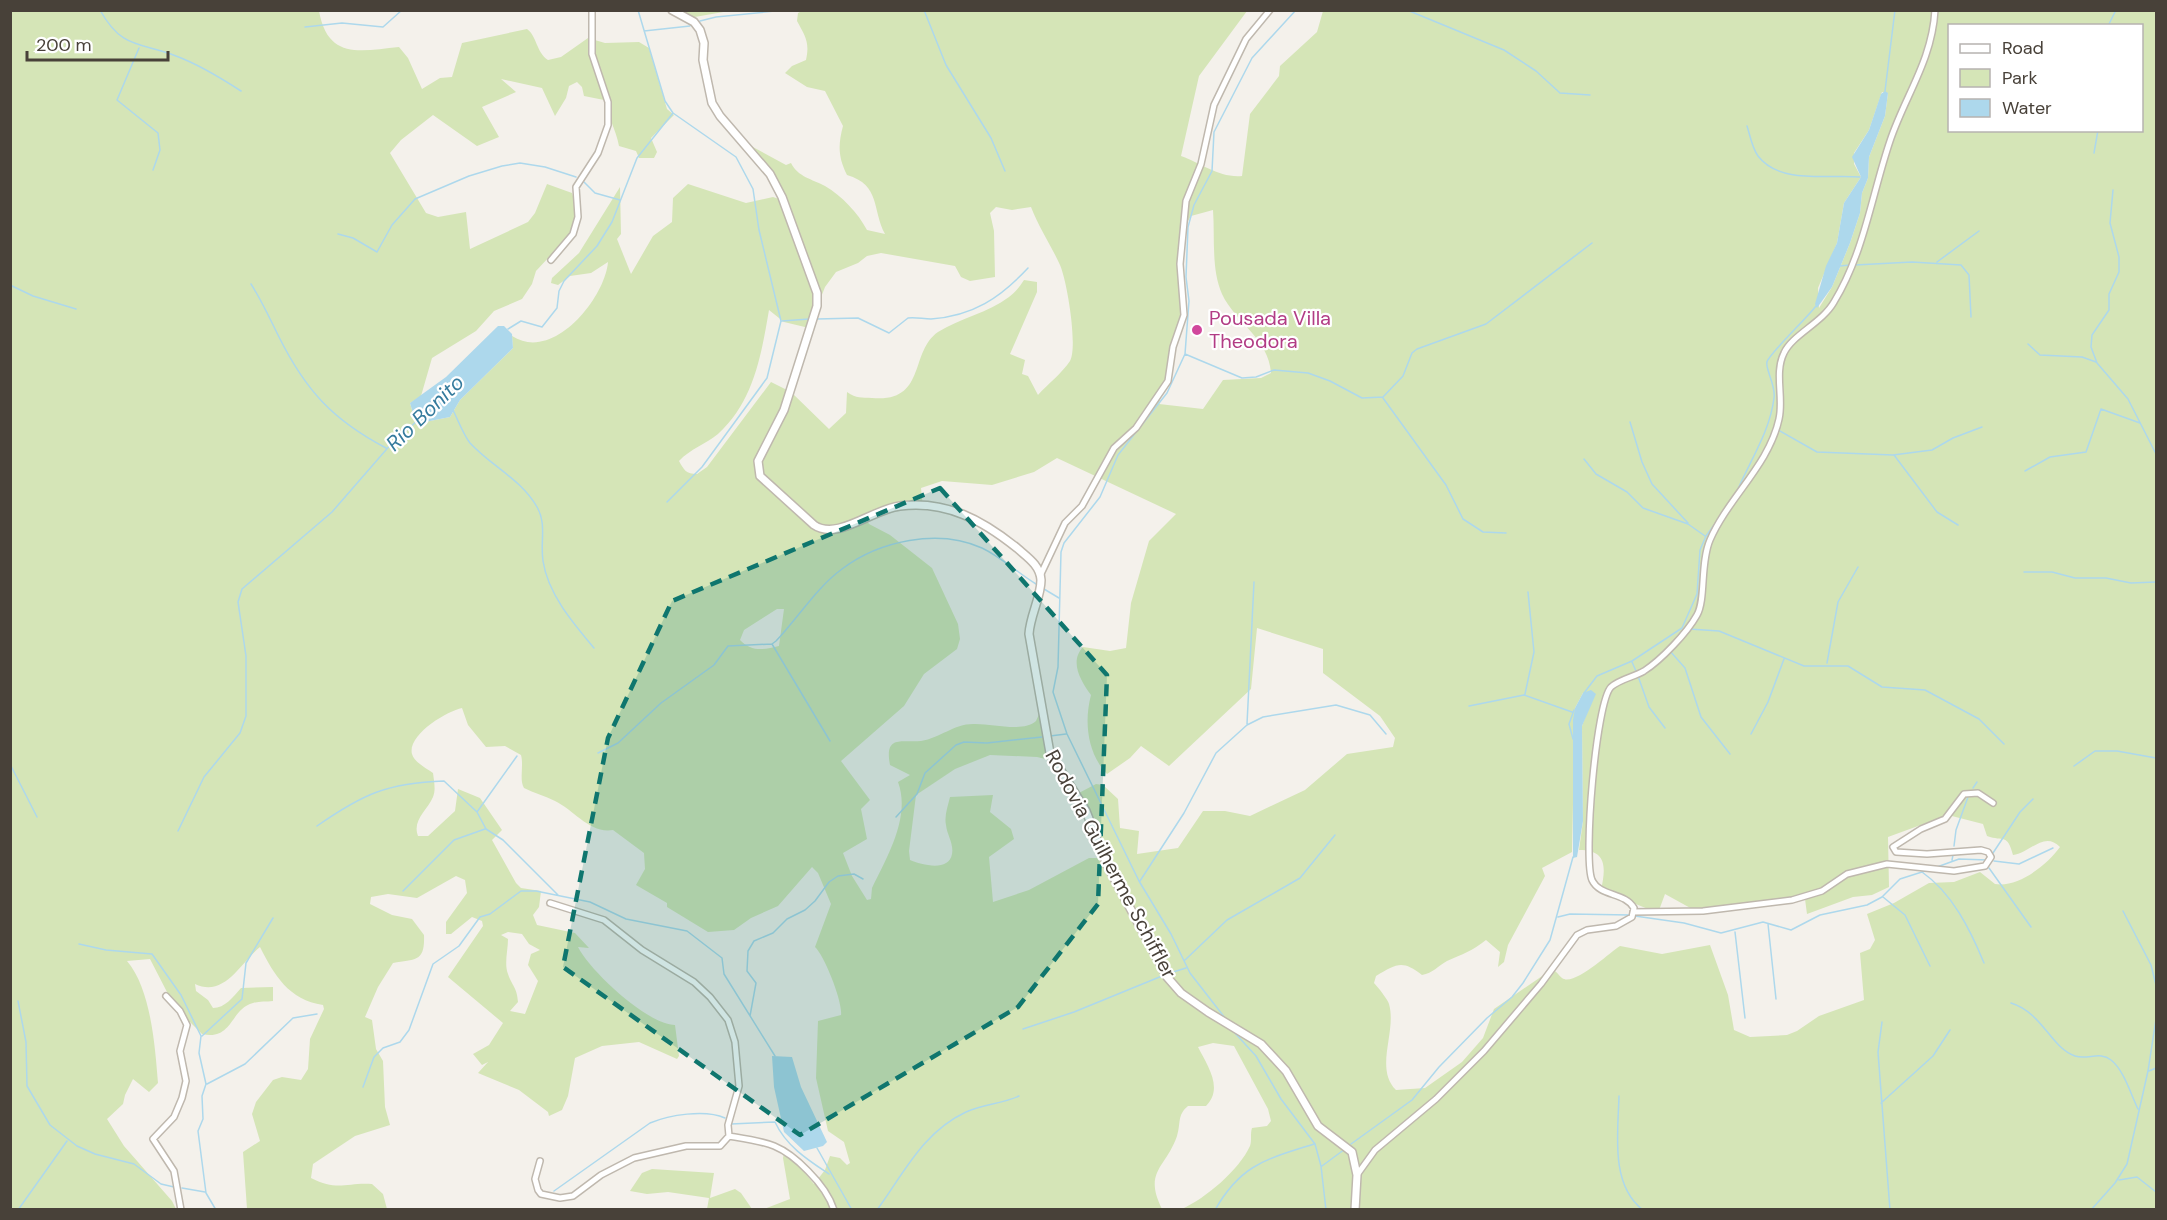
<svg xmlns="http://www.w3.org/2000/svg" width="2167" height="1220" font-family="'DM Sans',sans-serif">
<rect width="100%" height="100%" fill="#f4f1eb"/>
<!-- green -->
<path fill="#d5e5b7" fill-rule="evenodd" d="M10,11H319C328,60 360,51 399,47L408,58L422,89L440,78L452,77L462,43L527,29C537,36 536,52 548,60L561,57L588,38L605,43L639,42L649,48L667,109L674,115L651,138L657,152L654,158H639L636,151L619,146C616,130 608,116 604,100L584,96L582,87L577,82L569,86L566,98L555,116L542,88L501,79L516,92L482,107L499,137L477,146L433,115L401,140L390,153L426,213L438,217L466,212L470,249L528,222L535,213L547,184L572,193L579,216L577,227L536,271L532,284L522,299L494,311L476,331L432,358L421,396L410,403L415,420L420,423L450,417L460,400L513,348L512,336C553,363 605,298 608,262L591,273L570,276L558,285L551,283L552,278L579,253L620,187L621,234L617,239L631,274L653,236L672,222L673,198L688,184L746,203L773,197L779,199L777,187L751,146L786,165L791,163C798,177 812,179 825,186C842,196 858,213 867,230L885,234C872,210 881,185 847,175C838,157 838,145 843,126L825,91L807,87L785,73L792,66L806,60C810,42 805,36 797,21L798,13L802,11H1247L1199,76L1181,156C1201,163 1219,178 1242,176L1250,114L1279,76L1280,66L1317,32L1323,11H2156V1209H1182C1206,1198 1239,1170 1250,1146C1252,1140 1250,1134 1252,1128L1267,1126L1271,1121L1268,1109L1234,1046L1213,1043L1198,1047C1207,1065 1224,1088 1206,1106H1188C1177,1115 1181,1123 1177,1136C1166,1168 1143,1171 1162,1209H764L790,1199L783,1158L785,1149L814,1184L825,1170L830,1156L840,1158L847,1165L850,1163L844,1142L828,1131L816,1078L818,1021L841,1015C843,1002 824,955 815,947L831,904L818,873L812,867L778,906L751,918L734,930L708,932L667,907V903L636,885L645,869L644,853L613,830C590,834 574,810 555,801C545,796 534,793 524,788C519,780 524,766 521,755L505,746L486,747L468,725L462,708C447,711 407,735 412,754C414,762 426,768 433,773C434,781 436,790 433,797C427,811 412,820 418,836H428L455,811L458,789L480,798L502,830L492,840L516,883L521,888L541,891L539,907L533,915L537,925L575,933L589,948L578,947C590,971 648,1025 675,1025L679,1056L677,1059L639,1042L602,1046L575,1058L568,1096L562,1110L549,1116L548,1112L519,1090L478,1073L488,1062L482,1065L473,1054L489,1045L503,1023L448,977L483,926L482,921L472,917L451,934H446V922L467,893L465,880L456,876L417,898L388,894L371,897L370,904L392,915L412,919L424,935C425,962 416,959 393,963L378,987L365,1017L372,1020L376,1049L383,1061L385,1107L390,1125L355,1136L313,1164L311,1178C338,1192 347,1182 372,1184L383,1194L387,1209H247L243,1152L260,1141L252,1114L256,1102L273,1080L282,1077L301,1080L308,1069L310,1039L324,1009L323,1005C289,1000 274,975 260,947C241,962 225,998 195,984L196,991L208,1000L213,1008C225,1008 233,997 241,988L273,987V1001C266,1002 259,1001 253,1003C230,1009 233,1041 202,1034L190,1022L184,1025L150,959L127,961C151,989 155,1046 158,1083L149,1092L133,1079L125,1095L123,1104L107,1119L124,1146L172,1201L176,1209H11ZM1950,26H2142V130H1950ZM1882,92L1888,93L1885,116L1869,157L1868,178L1862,193L1860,213L1850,243L1832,287L1819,308L1818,288L1837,243L1844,203L1861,177L1854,164V153L1869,130ZM996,207L1012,210L1031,207C1039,228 1051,245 1060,265C1067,281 1078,346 1070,361C1062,373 1048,384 1038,395L1028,376L1022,374L1025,360L1010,354L1037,292V282L1024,280C1020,286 1015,293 1009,297C988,313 960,318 938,332C909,352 927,403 872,398C861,397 857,399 847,392L846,413L829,429L791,392L771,382L707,467L697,474C686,474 684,470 679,461C690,449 706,444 718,434C754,401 761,356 769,310L784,322L809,328L825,287L836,272L858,263L867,256L881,253L955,266L961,277L970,281L995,277L994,231L990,213ZM1213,210C1215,237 1211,269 1222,294C1235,322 1269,339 1271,373L1261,378L1223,380L1203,409L1159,404L1182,309L1181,233L1191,216ZM1057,458L1176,514L1149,541L1131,603L1126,648L1110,651L1083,647C1069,662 1081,681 1091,695C1084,721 1087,753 1107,774L1130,758L1141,746L1169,766L1251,689L1257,628L1323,649V673L1380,716L1395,738L1393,747L1347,754L1305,790L1250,816L1225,811H1203L1178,848L1137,854L1139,831L1120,828L1118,799L1103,785L1096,784L1075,795L1102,858H1089L1029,890L993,902L989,857L1014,839L1011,829L990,812L993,795L950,797C948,806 944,816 946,825C947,835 954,844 952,854C949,872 922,865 910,860L909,851L916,795L955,769L990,755L1037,757L1054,761L1040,712L1036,721C1023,733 991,723 973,724C954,724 940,738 921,741C902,743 884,734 890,765L910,775L898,782C911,817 887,857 872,888L871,899L867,900L852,876L843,853L867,839L861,809L870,800L841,761L904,706L924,674L957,649L960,639L958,624L932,568L890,535L869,524L866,519L901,508H923L921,488L942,481L992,485L1034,472ZM777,609H784L779,646C764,650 751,652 740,640L744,630ZM1583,693L1586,715L1582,726L1583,821L1579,850C1607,850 1606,867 1601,890L1658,913L1665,894L1703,915L1718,906L1805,899L1807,914L1853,897L1872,895L1889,887L1888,837L1948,815L1983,824L1987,836C2004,842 2007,833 2013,855C2029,854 2044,830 2060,847C2047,865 2018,888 1995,884L1980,872L1954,882L1929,883L1894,903L1867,914L1875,940L1870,949L1860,953L1864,1000L1819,1016L1797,1031L1787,1035L1750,1037L1734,1030L1728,995L1710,945L1662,954L1620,946C1610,952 1574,987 1562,978C1559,976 1558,973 1555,971L1548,972L1494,1009L1483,1038L1462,1062L1425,1088L1396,1090C1374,1068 1397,1032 1389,1004C1388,1000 1378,987 1374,983L1376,976C1397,963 1403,960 1422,975C1433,973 1438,966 1447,961C1463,954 1472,951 1486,940L1500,952L1498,967L1504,962L1508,945L1545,876L1542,868L1572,852L1575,708ZM508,932L522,934L529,944L540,950L531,954L528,965L538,981L525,1014L510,1011L518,1002C517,987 512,986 508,974C504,964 508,950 508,939L501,935Z
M674,11H729L689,18Z
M652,1169L714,1173L710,1198L735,1189L741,1193L752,1209H707L709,1198L668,1192L647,1194L630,1191L642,1173Z"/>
<!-- water -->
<path fill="#add8ec" d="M1885,91L1888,93L1885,116L1869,157L1868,178L1862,193L1860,213L1850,243L1832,287L1817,308L1815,304L1826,266L1837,243L1844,203L1861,177L1852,157L1869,130L1881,94Z
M498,326H504L512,334L513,348L460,400L450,417L420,423L415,420L410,403L446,377Z
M1591,690L1596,694L1582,726L1583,821L1577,857L1573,858V720L1575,708L1583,693Z
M772,1056L792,1057L801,1087L827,1142L823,1146L804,1151L784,1132L774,1087Z"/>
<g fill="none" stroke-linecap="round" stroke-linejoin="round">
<!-- stream -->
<path stroke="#add8ec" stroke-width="1.5" d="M100,10C122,50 141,42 176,56C195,63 224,80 241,91
M638,10L665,101L673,113L736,157L753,189L759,230L781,321L767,378L702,467L667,502
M924,10L946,65L991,138L1005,171
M1407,10L1504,50L1536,71L1560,93L1590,95
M700,21L716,17L785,10
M2108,26L2116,10
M305,27L342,23L383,27L402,10
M644,31L690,26
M139,48L117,100L158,133L160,150L153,170
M1885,91L1895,10
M1747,126C1750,135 1752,148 1758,156C1780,185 1829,174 1860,177
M2094,153L2098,130
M584,182L595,193L620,200
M2113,190L2110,223L2119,257V272L2109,294V310L2092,335L2091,347L2097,363L2128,399L2156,454
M338,234L353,238L377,252L392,225L415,199L469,176L502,166L520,163L545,167L576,177
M1937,262L1979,231
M1855,265L1912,262L1961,265L1969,275L1971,317
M1840,266L1850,265
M251,284C262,301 270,319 279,337C306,391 333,420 386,448
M10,285L33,296L76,309
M817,319L858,318L889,333L908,318C916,317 923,319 931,319C973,316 1000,298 1028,268
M782,321L809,319
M508,329L521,321L542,327L557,308L559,291L564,281L597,246L612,222L637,158L673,113
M2028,344L2040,355L2082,357L2096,362
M1185,354L1242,378L1256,377L1274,370L1308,373L1330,381L1362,398L1383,397L1403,376L1412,353L1417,349L1486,324L1592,243
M1383,398L1446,485L1463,519L1483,532L1506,533
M453,410C458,420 463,434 470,443C491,466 521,479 537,507C547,524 540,542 543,561C548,594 573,623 594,648
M1630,422L1642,462L1652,484L1688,523
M1778,430L1817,452L1893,455L1932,450L1953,438L1982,427
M1894,455L1937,512L1958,525
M1584,459L1596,474L1627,492L1643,508L1688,524L1705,536
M2025,471L2050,457L2086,452L2101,409L2140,423
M1738,489C1751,459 1770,431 1774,398C1776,385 1765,369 1767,362C1768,355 1808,317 1816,306
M2024,572H2052L2075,578H2106L2131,583L2156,582
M1044,589L1059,598
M1689,629L1719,631L1804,666H1848L1882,687L1925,690L1979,719L2004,744
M772,644L830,741
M1670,651L1685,668L1701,717L1730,754
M1632,662L1636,671
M1827,663L1838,602L1858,567
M1638,676L1649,707L1665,728
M1584,693L1597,676L1632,661L1682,628L1697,594L1700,550L1706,536L1717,521
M1525,694L1534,652L1528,592
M1469,706L1524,695L1572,712
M1247,724L1254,582
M1751,734L1768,702L1784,659
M1050,736L1066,734
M1573,739L1569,724L1574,710
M598,753L618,743L661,703L714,665L728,646L772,644L776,641C798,618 816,588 842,569C879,541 938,528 982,548C1001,557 1018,573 1036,584
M10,764L37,817
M2074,766L2095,751H2117L2156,758
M1973,788L1977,782
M477,812L517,756
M896,817L917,794L925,773L956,745L964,742L987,743L1042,737
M317,826C363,794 387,783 444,781L477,812L486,829L503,840L558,895
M178,831L204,777L240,733L246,716V656L238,602L242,589L332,512L392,443L417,421
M1954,846L1956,830L1968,797
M1993,853L2020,812L2033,799
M1952,860L1953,855
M1994,861L2019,864L2053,848
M1937,867L1959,859L1988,860
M1989,868L2031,927
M1922,872C1952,893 1970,929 1984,963
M1140,881L1184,813L1216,753L1247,725L1263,717L1336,705L1370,715L1386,734
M403,891L454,840L485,829
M1883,897L1905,915L1930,966
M2123,911L2151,965L2156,985
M1635,916L1684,923L1721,933L1763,922L1791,930L1820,915L1867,905L1882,897L1900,879L1925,871
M1558,917L1570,914L1630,915
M1768,924L1776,999
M1735,932L1745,1018
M79,944L106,950L152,954L181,995L201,1036L199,1053L206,1084L202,1096L203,1119L198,1131L206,1193L216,1210
M1185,960L1227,920L1300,878L1335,835
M1170,973L1186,968
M18,1001L26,1042L27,1086L50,1125L77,1146L95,1154L134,1164L161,1184L174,1187
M2011,1003C2043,1013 2051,1048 2075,1056C2088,1060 2100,1051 2111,1060C2124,1070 2131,1095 2138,1109
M750,1016L756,983L747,971L748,951L754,941L773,933L787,919L805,910L815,901L829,882L838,876L854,874L863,879
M1225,1018L1190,973L1171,934L1139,881L1067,734L1053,692L1058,667L1061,552L1064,543L1100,497L1118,455L1167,393L1185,354L1189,301L1186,277L1188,227L1194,205L1212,171L1214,132L1252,58L1296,10
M1882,1022L1878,1052L1890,1210
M1023,1029L1074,1012L1162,976
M1234,1032L1256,1056L1281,1099L1315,1144L1321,1166L1326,1210
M202,1036L242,999L246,963L273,918
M2149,1071L2156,1068
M207,1084L245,1064L293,1018L317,1014
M363,1087L374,1057L383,1048L400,1042L409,1030L433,964L459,946L480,917L490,914L521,891H536L590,902L626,919L687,931L722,958L724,974L775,1056
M1619,1096C1618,1133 1610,1185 1643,1210
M1881,1103L1933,1056L1950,1030
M731,1124L775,1122C786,1146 808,1160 829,1174
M1351,1144L1412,1100L1439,1067L1487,1018L1512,997L1523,983L1550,940L1573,857
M817,1148L852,1210
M1322,1166L1345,1149
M2119,1180L2137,1177L2156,1192
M182,1188L205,1192
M554,1191L650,1123C669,1115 705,1109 725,1118
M18,1210L67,1141
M877,1210C904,1173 923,1132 966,1112C983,1104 1002,1104 1019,1096
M1215,1210C1241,1164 1267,1159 1314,1144
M2091,1210L2115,1183L2127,1164L2148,1071L2156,1019"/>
<defs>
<path id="minor" d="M551,260L573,234L578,217L576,187L598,153L608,125V102L592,54V10
M1040,576L1065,523L1082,506L1114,448L1136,428L1168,381L1173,347L1184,315L1180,264L1186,201L1201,164L1214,105L1246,39L1270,10
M1633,912L1703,911L1792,900L1822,891L1847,874L1887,864L1954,871L1985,866L1991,857L1988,852L1981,850L1927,854L1896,852L1893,847L1921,829L1945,819L1964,794L1978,793L1993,803
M166,996L180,1011L187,1025L180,1051L186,1081L182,1098L174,1117L153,1139L174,1171L181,1210
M729,1136C766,1142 781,1143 808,1171C819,1182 829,1194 834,1210
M540,1161L535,1179L538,1190L541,1194L560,1198L573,1196L601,1175L634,1158L686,1146H720L729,1136L728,1125L739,1086L735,1042L728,1020L710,997L694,982L642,950L604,920L550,903
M1357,1175L1375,1150L1436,1099L1484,1051L1541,984L1577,935L1587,930L1616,926L1632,917L1634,908C1625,892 1600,897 1592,880C1583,859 1596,702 1611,687C1620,679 1634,677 1644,671C1661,660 1687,633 1697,615C1706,599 1700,563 1710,540C1728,498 1769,465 1779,419C1784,398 1774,373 1784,353C1792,335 1822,323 1834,302C1864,253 1872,194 1890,141C1905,96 1932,61 1935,10"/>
<path id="tertiary" d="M672,10L694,22L700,30L704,43L703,60L712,103L720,116L770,174L782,197L817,293V306L784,410L758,461L760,476L814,525C837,541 873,509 900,506C946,500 982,520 1017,548C1027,557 1040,565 1041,580C1041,597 1030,616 1029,634L1050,753L1086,811L1107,865L1167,977L1181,993L1208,1012L1261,1044L1286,1071L1318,1126L1352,1152L1357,1175L1355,1210"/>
</defs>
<!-- minor casing -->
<use href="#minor" stroke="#bfb8ae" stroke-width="8"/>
<!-- tertiary casing -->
<use href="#tertiary" stroke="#bfb8ae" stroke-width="10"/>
<!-- minor -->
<use href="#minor" stroke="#fff" stroke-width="5"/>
<!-- tertiary -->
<use href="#tertiary" stroke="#fff" stroke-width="7"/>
</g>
<!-- marked area -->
<path fill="#0f766e" fill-opacity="0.2" stroke="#0f766e" stroke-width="4.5" stroke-dasharray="12 8" stroke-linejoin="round" d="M940,488L1107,675L1098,904L1018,1007L800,1135L563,967L608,738L672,601Z"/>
<!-- markers -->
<circle fill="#d1479c" stroke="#fff" stroke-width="2" cx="1197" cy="330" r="6"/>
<g text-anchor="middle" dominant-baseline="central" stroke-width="4.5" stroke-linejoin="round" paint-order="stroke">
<!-- hotel labels -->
<g font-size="20" fill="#b23c85" stroke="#fff" text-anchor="start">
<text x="1209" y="318">Pousada Villa<tspan x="1209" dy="23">Theodora</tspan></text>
</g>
<!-- street labels -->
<g font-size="20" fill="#484139" stroke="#fff">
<text transform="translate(1111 864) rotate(62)">Rodovia Guilherme Schiffler</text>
</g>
<!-- water labels -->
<g font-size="21" font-style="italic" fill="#357b9d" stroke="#fff">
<text transform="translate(425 413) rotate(-44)">Rio Bonito</text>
</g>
</g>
<!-- border -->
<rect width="2167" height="1220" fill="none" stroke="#484139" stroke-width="24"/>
<!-- legend -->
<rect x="1948" y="24" width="195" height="108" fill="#ffffff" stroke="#b6b3b0" stroke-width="1.5"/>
<rect x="1960" y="44" width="30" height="9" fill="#ffffff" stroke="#b6b3b0" stroke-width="1.5"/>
<text x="2002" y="54" font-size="18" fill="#484139">Road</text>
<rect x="1960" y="69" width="30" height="18" fill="#d5e5b7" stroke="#b6b3b0" stroke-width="1.5"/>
<text x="2002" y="84" font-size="18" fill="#484139">Park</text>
<rect x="1960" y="99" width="30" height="18" fill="#add8ec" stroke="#b6b3b0" stroke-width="1.5"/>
<text x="2002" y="114" font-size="18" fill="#484139">Water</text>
<!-- scale -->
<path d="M27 51v9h141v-9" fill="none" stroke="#484139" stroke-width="3"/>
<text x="36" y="51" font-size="18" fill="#484139" stroke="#ffffff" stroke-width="4.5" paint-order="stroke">200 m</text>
</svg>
